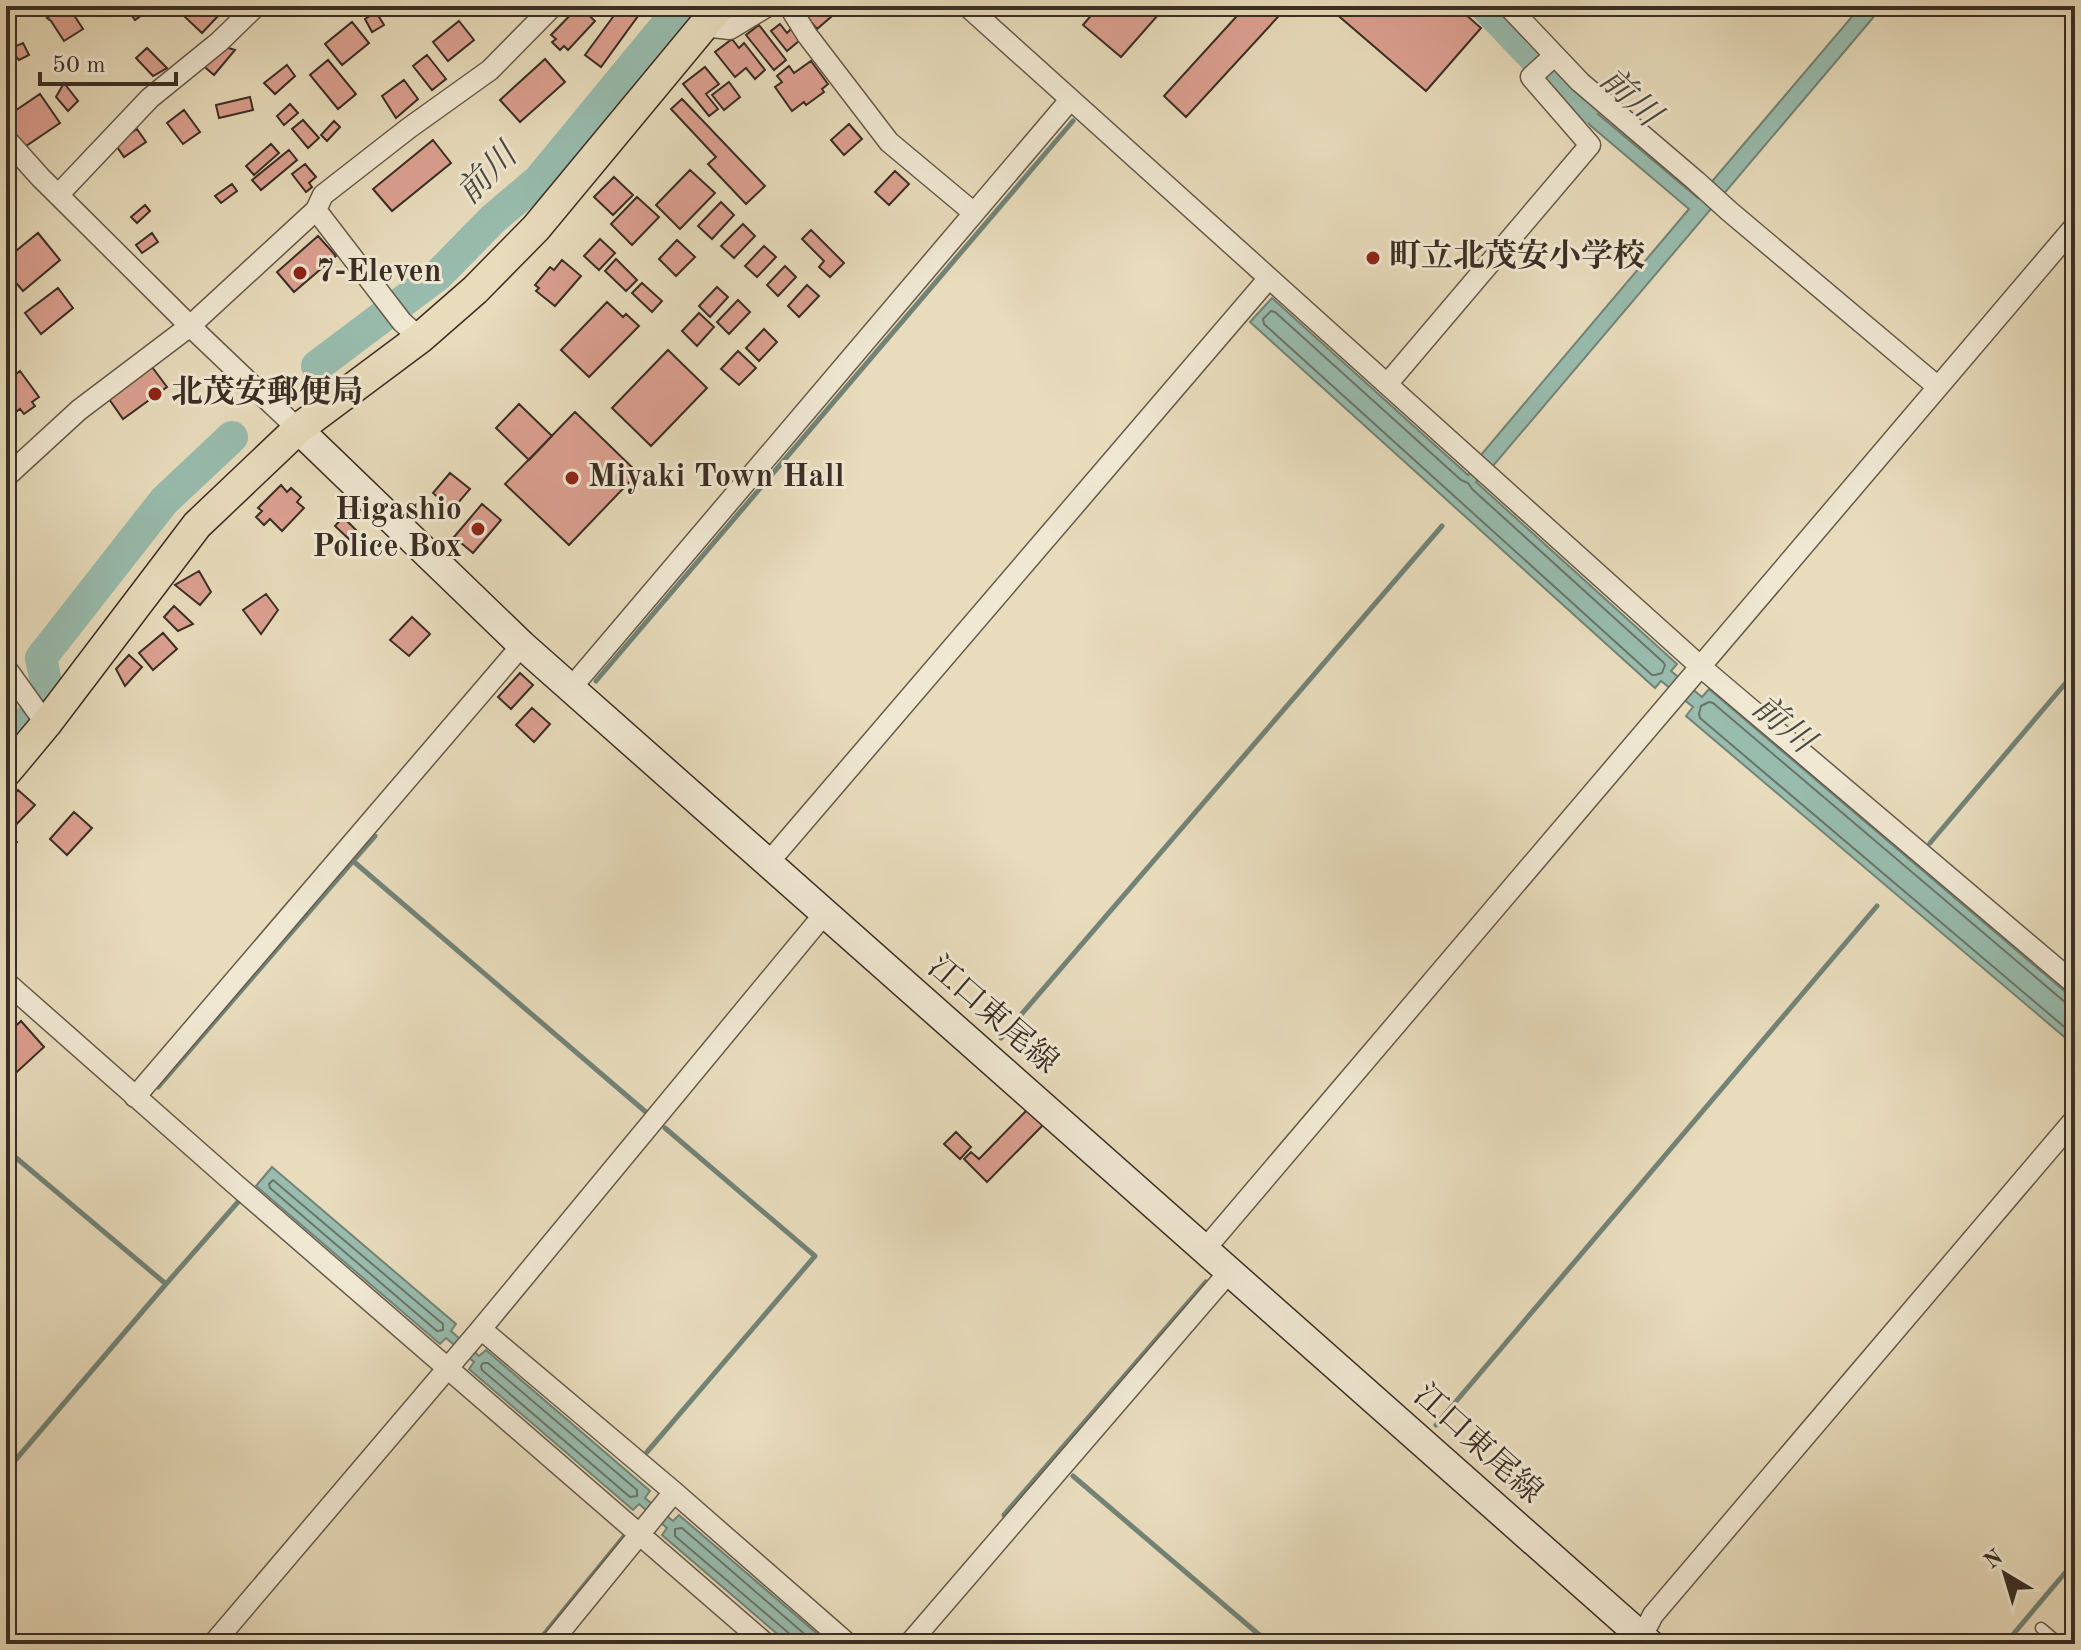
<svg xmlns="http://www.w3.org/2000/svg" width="2081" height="1650" font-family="'Old Standard TT','Noto Serif JP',serif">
<rect width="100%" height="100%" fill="#e8dcbc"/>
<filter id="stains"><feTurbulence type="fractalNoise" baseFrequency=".0025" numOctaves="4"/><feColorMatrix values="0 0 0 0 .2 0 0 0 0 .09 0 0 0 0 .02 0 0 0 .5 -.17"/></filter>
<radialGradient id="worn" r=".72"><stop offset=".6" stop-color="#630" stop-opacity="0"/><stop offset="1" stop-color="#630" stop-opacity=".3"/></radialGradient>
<!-- water -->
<path fill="#98bcae" stroke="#728377" stroke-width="2" d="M1861,6H1883L1493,466L1480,456L1689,209L1591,126L1550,79L1556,74L1586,104L1698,198Z
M1272,298L1468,475L1471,472L1479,479L1476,482L1677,664L1671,671L1702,697L1709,689L2075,1000V1046L1686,716L1693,707L1661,681L1655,688L1250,322Z
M272,1167L456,1324L451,1331L479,1356L486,1350L650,1491L645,1498L673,1521L679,1515L829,1644H789L662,1535L667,1528L639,1504L633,1510L469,1369L474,1362L446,1338L440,1344L256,1186Z"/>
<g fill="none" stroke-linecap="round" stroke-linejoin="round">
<!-- shore -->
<path stroke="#697569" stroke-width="2" d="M1271,311L1275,312L1461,480L1468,483L1472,489L1663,662L1665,665L1662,673L1655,675H1652L1264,324L1263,319Z
M2075,1006L2066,1003L1713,703L1709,702L1701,706L1699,714L1700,718L2075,1036
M273,1180L443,1324V1330L437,1331L270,1188L269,1184Z
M483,1363H488L637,1490V1496L630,1497L482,1370L481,1366Z
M794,1644L791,1635L675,1536V1529L682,1528L816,1644"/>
<!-- stream -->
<path stroke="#728377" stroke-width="5" d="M596,681L1073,121
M375,836L353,861L647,1113
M1930,843L2075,672
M1001,1038L1442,526
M158,1087L353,861
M6,1154L8,1151L166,1284L238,1202
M1436,1425L1877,906
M647,1452L815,1256L665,1128
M6,1471L166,1284
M1073,1476L1270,1644
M1004,1515L1206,1282
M536,1644L626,1534
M1253,1644L1260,1635
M2005,1644L2075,1561"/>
<!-- river -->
<path stroke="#98bcae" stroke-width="32" d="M1485,6L1582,108
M317,366L438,275L493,219L539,180L682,6
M6,747L49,697L41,658L164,501L232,437"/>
</g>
<!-- building -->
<path fill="#dca091" stroke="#3a2e24" stroke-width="2" d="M66,6H68L83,29L64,41L51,21L47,18Z
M125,6H153V7L135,20Z
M195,6H209L219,15L202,33L185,17Z
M579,6L595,21L568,50L564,46L560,50L552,42L556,39L551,35Z
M621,6L638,16L601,67L585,55Z
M804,6H824L832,16L817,29L800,9Z
M1099,6H1166L1121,57L1083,25Z
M1246,6H1288L1186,117L1164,96Z
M1327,6H1456L1481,28L1426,91Z
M376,12L384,25L372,32L365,19Z
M459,21L474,40L448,61L433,42Z
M352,22L369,43L342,65L325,44Z
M780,24L787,33L791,29L800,40L787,51L771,31Z
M759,25L786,60L774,70L746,35Z
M732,39L739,48L744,43L765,70L755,79L746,68L735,77L715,52Z
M23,43L29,55L19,60L9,49Z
M216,44L235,50L214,75L200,63Z
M147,48L167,68L153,76L136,58Z
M427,55L446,79L432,90L413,66Z
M545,59L565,82L520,122L500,100Z
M328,60L356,94L338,109L310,75Z
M811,61L828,84L822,89L824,92L806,105L804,102L792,111L775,87L782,82L777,76L789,66L794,73Z
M287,65L295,76L275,94L264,83Z
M705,67L719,84L706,94L718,109L709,116L683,84Z
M404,80L418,99L396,118L382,96Z
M729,82L740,97L724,110L712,95Z
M64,83L78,101L68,111L56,97Z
M40,94L60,123L23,148L6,123V117Z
M250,97L253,110L219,118L216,105Z
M682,99L765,186L746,204L708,164L716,157L671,109Z
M290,104L298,113L284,125L277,116Z
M184,110L200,132L183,144L167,123Z
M303,120L319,138L308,148L292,129Z
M334,121L340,127L327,141L321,135Z
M849,124L862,139L844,155L831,140Z
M137,129L146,142L124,157L115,144Z
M433,140L451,163L392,211L373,189Z
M271,144L279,153L254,175L246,166Z
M289,150L297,160L261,190L252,180Z
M305,164L316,177L309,183L312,187L306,192L292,174Z
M690,170L715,193L680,229L656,205Z
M895,171L909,184L889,205L875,192Z
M614,177L633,195L613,215L594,197Z
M232,184L237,191L221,203L215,196Z
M637,197L659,217L632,245L611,224Z
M721,202L734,215L712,239L698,226Z
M145,205L150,211L137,223L131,217Z
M743,224L755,236L734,258L721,246Z
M811,230L844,263L830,277L819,267L824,261L802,239Z
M38,233L60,260L23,291L6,271V259Z
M152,233L158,242L142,253L136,245Z
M318,236L336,256L294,292L277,272Z
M600,239L615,253L599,270L584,256Z
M677,240L695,257L676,276L659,259Z
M764,246L776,257L757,277L745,266Z
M616,259L637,280L626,291L605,271Z
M562,260L581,276L555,306L536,291L539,288L535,285L550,267L554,270Z
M785,266L796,277L778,296L767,285Z
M642,283L662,301L652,312L632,293Z
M807,285L819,296L799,317L788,306Z
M717,287L728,297L710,317L699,306Z
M58,288L73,308L41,334L25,313Z
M738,300L750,312L729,334L717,322Z
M607,302L623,317L626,314L639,326L589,377L561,350Z
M699,313L714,327L697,346L682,331Z
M764,329L777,342L759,361L746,348Z
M668,350L707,388L651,446L612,408Z
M738,351L756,368L739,385L721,369Z
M152,367L167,387L123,419L109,399Z
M20,371L39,397L32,402L35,406L24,414L20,409L7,419L6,382Z
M519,404L552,436L529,460L496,428Z
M575,412L638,473L569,545L505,484Z
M450,473L470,489L452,510L433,493Z
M281,485L287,492L291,488L301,497L297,502L304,508L282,531L270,519L264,525L256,517L262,511L258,508Z
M482,504L501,520L473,553L454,537Z
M343,517L359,533L351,541L335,526Z
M199,571L211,592L200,605L175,585Z
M266,594L278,610L261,634L243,610Z
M174,606L193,624L178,631L164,617Z
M412,617L430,634L409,656L390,640Z
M163,633L177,649L153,670L139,653Z
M129,655L142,667L125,686L116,669Z
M520,673L533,685L511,709L498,697Z
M532,708L550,724L534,742L516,725Z
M18,790L35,805L8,833L17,842L6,853V803Z
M74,812L92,828L67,855L50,839Z
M21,1021L44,1047L6,1082V1035Z
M1027,1110L1043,1125L987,1182L964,1159L971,1152L979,1159Z
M956,1132L971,1147L960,1159L944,1144Z"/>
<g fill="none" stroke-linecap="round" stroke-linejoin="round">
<defs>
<path id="lane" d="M2041,1628L2060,1644"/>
<path id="street" d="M789,6L807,35L889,142L974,213
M967,6L1701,667L2075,984
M1508,6L1580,82L1696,181L1729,211L1938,387
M703,26L730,29L768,6
M6,139L40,177L190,326L298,429
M58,195L150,98L219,42L256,6
M316,210L402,322L420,338
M1388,383L1590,145L1531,77L1554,56
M6,477L79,410L190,326L316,210L323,195L409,128L490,70L553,6
M6,668L46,724
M571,688L1070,100
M768,863L1269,278
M6,982L236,1185L766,1644
M135,1097L522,645
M1205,1249L2075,226
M481,1329L674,1492L848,1644
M213,1644L481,1329L825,913
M550,1644L674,1492
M909,1644L1230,1271
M1638,1644L1653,1615L2075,1119"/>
<path id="secondary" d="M298,429L522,645L1650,1644"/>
<path id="primary" d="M6,772L46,724L197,525L298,429L420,338L475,290L536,228L720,6"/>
</defs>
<!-- lane casing -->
<use href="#lane" stroke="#665a4a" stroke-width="13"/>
<!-- street casing -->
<use href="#street" stroke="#665a4a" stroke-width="23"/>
<!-- secondary casing -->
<use href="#secondary" stroke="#3a2e24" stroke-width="31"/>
<!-- primary casing -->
<use href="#primary" stroke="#3a2e24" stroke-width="33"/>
<!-- lane -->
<use href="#lane" stroke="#f0e8d3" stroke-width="10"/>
<!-- street -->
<use href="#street" stroke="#f0e8d3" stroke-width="20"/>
<!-- secondary -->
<use href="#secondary" stroke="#f0e8d3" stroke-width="28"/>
<!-- primary -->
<use href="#primary" stroke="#e8dcbc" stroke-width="30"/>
</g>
<!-- markers -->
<g fill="#8f2418" stroke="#f0e8d3" stroke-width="3">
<circle cx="1373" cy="258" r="8"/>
<circle cx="300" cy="273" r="8"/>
<circle cx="155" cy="394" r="8"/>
<circle cx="572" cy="478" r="8"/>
<circle cx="478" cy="529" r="8"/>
</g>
<g text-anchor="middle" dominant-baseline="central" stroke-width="6" stroke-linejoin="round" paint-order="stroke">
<!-- poi labels -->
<g font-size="32" font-weight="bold" fill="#3a2e24" stroke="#f0e8d3" text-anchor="start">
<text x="1389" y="258">町立北茂安小学校</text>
<text x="316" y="273">7-Eleven</text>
<text x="171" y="394">北茂安郵便局</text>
<text x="588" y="478">Miyaki Town Hall</text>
<text x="462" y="511" text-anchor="end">Higashio<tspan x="462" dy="37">Police Box</tspan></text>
</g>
<!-- street labels -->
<g font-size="32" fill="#3a2e24" stroke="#f0e8d3">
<text transform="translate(992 1016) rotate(41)">江口東尾線</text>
<text transform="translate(1477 1445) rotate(42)">江口東尾線</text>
</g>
<!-- water labels -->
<g font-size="34" font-style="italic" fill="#4d4a40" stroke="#f0e8d3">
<text transform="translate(1629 98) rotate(43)">前川</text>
<text transform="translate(488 175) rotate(-45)">前川</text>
<text transform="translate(1782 725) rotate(40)">前川</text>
</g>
</g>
<!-- margin -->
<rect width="2081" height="1650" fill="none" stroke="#e8dcbc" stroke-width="32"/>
<rect x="8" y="8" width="2065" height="1634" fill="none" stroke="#3a2e24" stroke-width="4"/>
<rect x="16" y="16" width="2049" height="1618" fill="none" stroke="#3a2e24" stroke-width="2"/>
<!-- north arrow -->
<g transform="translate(2005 1574) rotate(322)" stroke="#f0e8d3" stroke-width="6" paint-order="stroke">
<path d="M0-6L14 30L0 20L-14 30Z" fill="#3a2e24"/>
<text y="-12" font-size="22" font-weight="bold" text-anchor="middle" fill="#3a2e24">N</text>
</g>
<!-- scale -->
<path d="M40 72v12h136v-12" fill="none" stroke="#3a2e24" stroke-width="4"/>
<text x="52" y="72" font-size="24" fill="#3a2e24" stroke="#f0e8d3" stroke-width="6" paint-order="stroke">50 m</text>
<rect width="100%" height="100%" filter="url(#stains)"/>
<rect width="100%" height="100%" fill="url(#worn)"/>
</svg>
